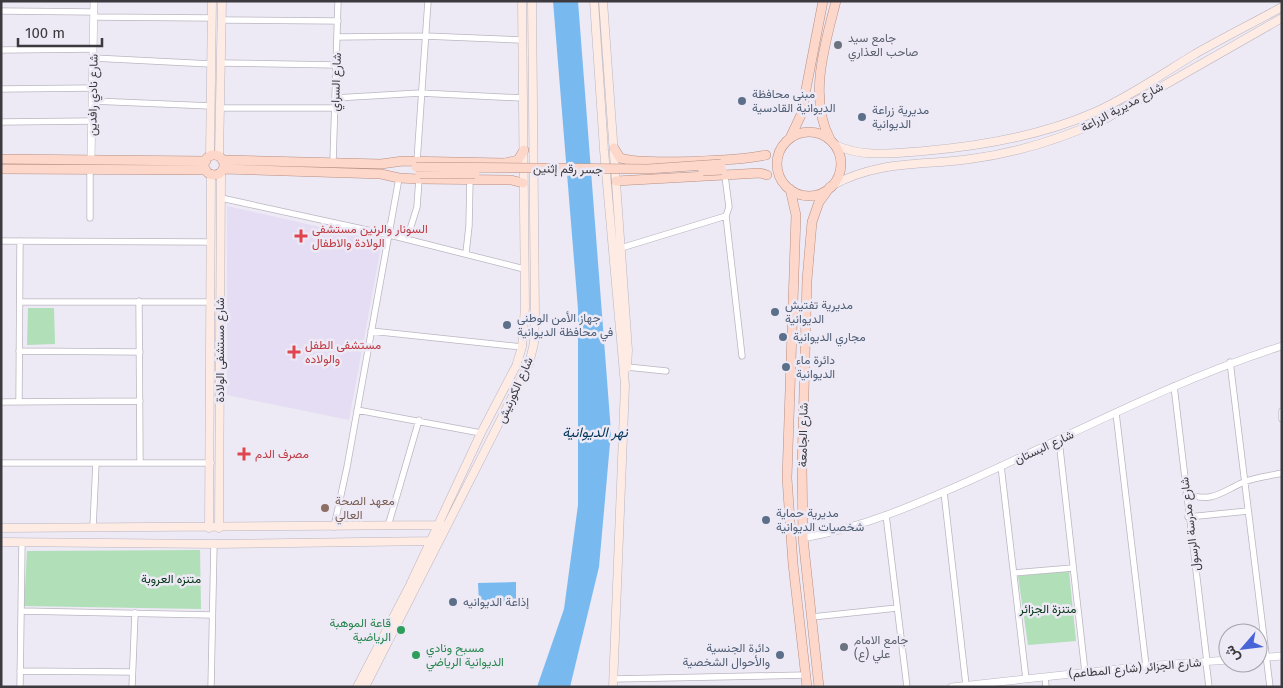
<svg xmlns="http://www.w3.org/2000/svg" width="1283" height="688" font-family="'Fira Sans',Vazirmatn,sans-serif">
<rect width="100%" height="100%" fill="#ede9f5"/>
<!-- medical -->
<path fill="#e5ddf3" d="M227,206L382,241L349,420L227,395Z"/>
<!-- green -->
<path fill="#b1dfb8" d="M28,308H54L55,344L27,345Z
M200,550L201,609L24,606L27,551Z
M1069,571L1076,641L1028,645L1018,576Z"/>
<!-- water -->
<path fill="#78baf0" d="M553,1H578L611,432L599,567L570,687H537L564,609L578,505V309Z
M516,582V602L479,603L478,583Z"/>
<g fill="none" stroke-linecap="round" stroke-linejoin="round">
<defs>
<path id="minor" d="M1,11L94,12
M94,17L212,18
M222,20L338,21
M337,37L425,36L522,40
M1,50L93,49
M93,58L211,64
M221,63L336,65
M1,89L93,88
M335,98L420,93L522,98
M93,101L211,106
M220,108H335
M1,122L93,121
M417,161L428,1
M333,162L338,1
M90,169V218
M221,198L390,235L524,269
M726,216L742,356
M407,239L417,207L419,179
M1,241L210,242
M621,248L726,216L729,207L725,176
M466,253L469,226L470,178
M139,301L140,463
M20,302H211
M371,331L522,347
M19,351L140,352
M1230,362L1270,687
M627,367L666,371
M1174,386L1207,662
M1,402L140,401
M19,402L20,241
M357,410L481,433
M1282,411V419
M1116,413L1146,666
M1059,440L1085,672
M1,463H211
M1001,466L1026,679
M944,492L966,685
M1186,494C1213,503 1221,492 1244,482C1256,477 1270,476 1282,473
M886,515L907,687
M1188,517L1248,511
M388,526L419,420
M93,527L96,463
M334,527L347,467L399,178
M1014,573L1073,568
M21,611L212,615
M812,617L897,608
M1206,662L1209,687
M20,671L132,672
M1045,677L1046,687
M614,679L806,675
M20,687L22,542
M132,687L135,613
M211,687L214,544"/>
<path id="tertiary" d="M91,159L94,1
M803,538C862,528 917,504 971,480C1074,434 1174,380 1282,346
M1258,658L1282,656
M952,687L1146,666L1228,660"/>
<path id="secondary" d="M594,1L604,150L625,385L613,687
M603,1L628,350L627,368
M835,145C863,158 894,153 924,151C982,146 1040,136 1093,113C1129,97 1162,74 1195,54C1223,38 1253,23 1282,7
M210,156L212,1
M219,156L222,1
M833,185C880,160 920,166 970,159C1018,153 1061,139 1105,119L1282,18
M1,528L442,525
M209,528L211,174
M219,528L221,172
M1,542L214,544L434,541
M357,687L410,585L481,433L516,366L522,347L525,307L522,1
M365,687L529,364L534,343L535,316L532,1"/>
<path id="primary" d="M777 164a32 32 0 1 1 64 0a32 32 0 1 1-64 0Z
M791,136L801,115L823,1
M830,139C808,98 825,44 836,1
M614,148L620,158C643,165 740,161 766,155
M204 165a10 10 0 1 1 20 0a10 10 0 1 1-20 0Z
M1,159L206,161
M222,160L381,164L403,161L505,163L518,160L524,150
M1,169L206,170
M223,169L381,174L399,178L419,179L511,180L523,183
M616,181L760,173L767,175
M790,189L796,215L787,478L793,564L807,687
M819,687L803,538L802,467L807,280L812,222L819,202L830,187"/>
</defs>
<!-- minor casing -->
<use href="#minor" stroke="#bab6c1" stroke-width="7"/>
<!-- tertiary casing -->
<use href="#tertiary" stroke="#bab6c1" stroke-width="8"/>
<!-- secondary casing -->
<use href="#secondary" stroke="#bab6c1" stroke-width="9"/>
<!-- primary casing -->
<use href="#primary" stroke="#b88f82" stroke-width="10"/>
<!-- minor -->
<use href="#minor" stroke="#fff" stroke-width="5.5"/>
<!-- tertiary -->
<use href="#tertiary" stroke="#fff" stroke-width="7"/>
<!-- secondary -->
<use href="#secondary" stroke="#feebe4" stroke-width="8"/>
<!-- primary -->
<use href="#primary" stroke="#fcd7ca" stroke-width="9"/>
<defs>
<path id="primary-bridge" d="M416,167L648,169L721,164
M703,171L722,170
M420,174H475"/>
</defs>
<!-- primary-bridge casing -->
<use href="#primary-bridge" stroke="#b88f82" stroke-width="10" stroke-linecap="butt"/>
<!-- primary-bridge -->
<use href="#primary-bridge" stroke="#fcd7ca" stroke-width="9"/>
</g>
<!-- markers -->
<g fill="#6b7280" stroke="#ede9f5" stroke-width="2">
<circle cx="838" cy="45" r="5"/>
<circle cx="844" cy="647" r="5"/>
</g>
<g fill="#5c6f8a" stroke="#ede9f5" stroke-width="2">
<circle cx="742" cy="101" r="5"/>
<circle cx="862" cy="117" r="5"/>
<circle cx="775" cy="312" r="5"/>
<circle cx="507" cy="325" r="5"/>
<circle cx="783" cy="337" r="5"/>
<circle cx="786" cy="367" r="5"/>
<circle cx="766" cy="520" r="5"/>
<circle cx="453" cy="602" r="5"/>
<circle cx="780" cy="655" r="5"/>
</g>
<g fill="#e0444e" stroke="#ede9f5" stroke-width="2">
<path d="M298.5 228.5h5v5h5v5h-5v5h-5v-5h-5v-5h5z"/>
<path d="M291.5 344.5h5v5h5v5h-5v5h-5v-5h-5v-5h5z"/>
<path d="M241.5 446.5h5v5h5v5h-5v5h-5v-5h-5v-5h5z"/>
</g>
<circle fill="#8d6e63" stroke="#ede9f5" stroke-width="2" cx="325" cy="508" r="5"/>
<g fill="#2e9e5b" stroke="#ede9f5" stroke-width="2">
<circle cx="401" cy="630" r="5"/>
<circle cx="416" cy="655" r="5"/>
</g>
<g text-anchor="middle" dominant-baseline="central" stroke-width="5" stroke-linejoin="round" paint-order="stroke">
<!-- worship labels -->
<g font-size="12" fill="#5b616d" stroke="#ede9f5" text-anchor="start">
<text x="848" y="38">جامع سيد<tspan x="848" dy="14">صاحب العذاري</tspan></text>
<text x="854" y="640">جامع الامام<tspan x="854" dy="14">علي (ع)</tspan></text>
</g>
<!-- street labels -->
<g font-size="12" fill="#3c3a3f" stroke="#ede9f5">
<text transform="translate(336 82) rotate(-88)">شارع السراي</text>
<text transform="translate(93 95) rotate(-89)">شارع نادي رافدين</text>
<text transform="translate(1122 107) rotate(-28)">شارع مديرية الزراعة</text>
<text transform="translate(568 169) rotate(1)">جسر رقم إثنين</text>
<text transform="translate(220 350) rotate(-90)">شارع مستشفى الولادة</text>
<text transform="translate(515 390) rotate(-66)">شارع الكورنيش</text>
<text transform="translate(803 435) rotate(-89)">شارع الجامعة</text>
<text transform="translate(1044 447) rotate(-25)">شارع البستان</text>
<text transform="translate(1190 524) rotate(-97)">شارع مدرسة الرسول</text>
<text transform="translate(1135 668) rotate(-5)">شارع الجزائر (شارع المطاعم)</text>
</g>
<!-- service labels -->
<g font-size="12" fill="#4e5e75" stroke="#ede9f5" text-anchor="start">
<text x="752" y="94">مبنى محافظة<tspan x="752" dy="14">الديوانية القادسية</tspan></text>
<text x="872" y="110">مديرية زراعة<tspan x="872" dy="14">الديوانية</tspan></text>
<text x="785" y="305">مديرية تفتيش<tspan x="785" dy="14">الديوانية</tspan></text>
<text x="517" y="318">جهاز الأمن الوطني<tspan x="517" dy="14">في محافظة الديوانية</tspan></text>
<text x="793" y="337">مجاري الديوانية</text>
<text x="796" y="360">دائرة ماء<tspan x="796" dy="14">الديوانية</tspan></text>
<text x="776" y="513">مديرية حماية<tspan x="776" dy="14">شخصيات الديوانية</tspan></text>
<text x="463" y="602">إذاعة الديوانيه</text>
<text x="770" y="648" text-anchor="end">دائرة الجنسية<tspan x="770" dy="14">والأحوال الشخصية</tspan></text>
</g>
<!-- health labels -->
<g font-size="12" fill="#be3a42" stroke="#ede9f5" text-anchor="start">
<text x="312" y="229">السونار والرنين مستشفى<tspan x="312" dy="14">الولادة والاطفال</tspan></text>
<text x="305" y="345">مستشفى الطفل<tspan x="305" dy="14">والولاده</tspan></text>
<text x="255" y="454">مصرف الدم</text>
</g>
<!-- education labels -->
<g font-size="12" fill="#785e54" stroke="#ede9f5" text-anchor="start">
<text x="335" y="501">معهد الصحة<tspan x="335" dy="14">العالي</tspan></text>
</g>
<!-- park labels -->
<g font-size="12" fill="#013513" stroke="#ede9f5">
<text x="171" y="579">متنزه العروبة</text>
<text x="1048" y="609">متنزة الجزائر</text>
</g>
<!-- leisure labels -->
<g font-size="12" fill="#27864d" stroke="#ede9f5" text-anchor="end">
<text x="391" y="623">قاعة الموهبة<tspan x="391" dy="14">الرياضية</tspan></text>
<text x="426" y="648" text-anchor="start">مسبح ونادي<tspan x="426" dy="14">الديوانية الرياضي</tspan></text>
</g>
<!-- water labels -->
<g font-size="14" font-style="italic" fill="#003558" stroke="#ede9f5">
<text x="595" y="432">نهر الديوانية</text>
</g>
</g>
<!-- border -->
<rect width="1283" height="688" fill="none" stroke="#3c3a3f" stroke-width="5"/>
<!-- north arrow -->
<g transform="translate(1243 648) rotate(242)"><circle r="24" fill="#ede9f5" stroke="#a6a3ac"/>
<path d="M0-4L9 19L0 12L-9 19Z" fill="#4865d8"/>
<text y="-8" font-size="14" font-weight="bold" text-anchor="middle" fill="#3c3a3f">ش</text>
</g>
<!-- scale -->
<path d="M18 38v8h84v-8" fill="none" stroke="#3c3a3f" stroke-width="2.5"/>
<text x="25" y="38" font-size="15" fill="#3c3a3f" stroke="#ede9f5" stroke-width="4" paint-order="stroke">100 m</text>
</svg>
